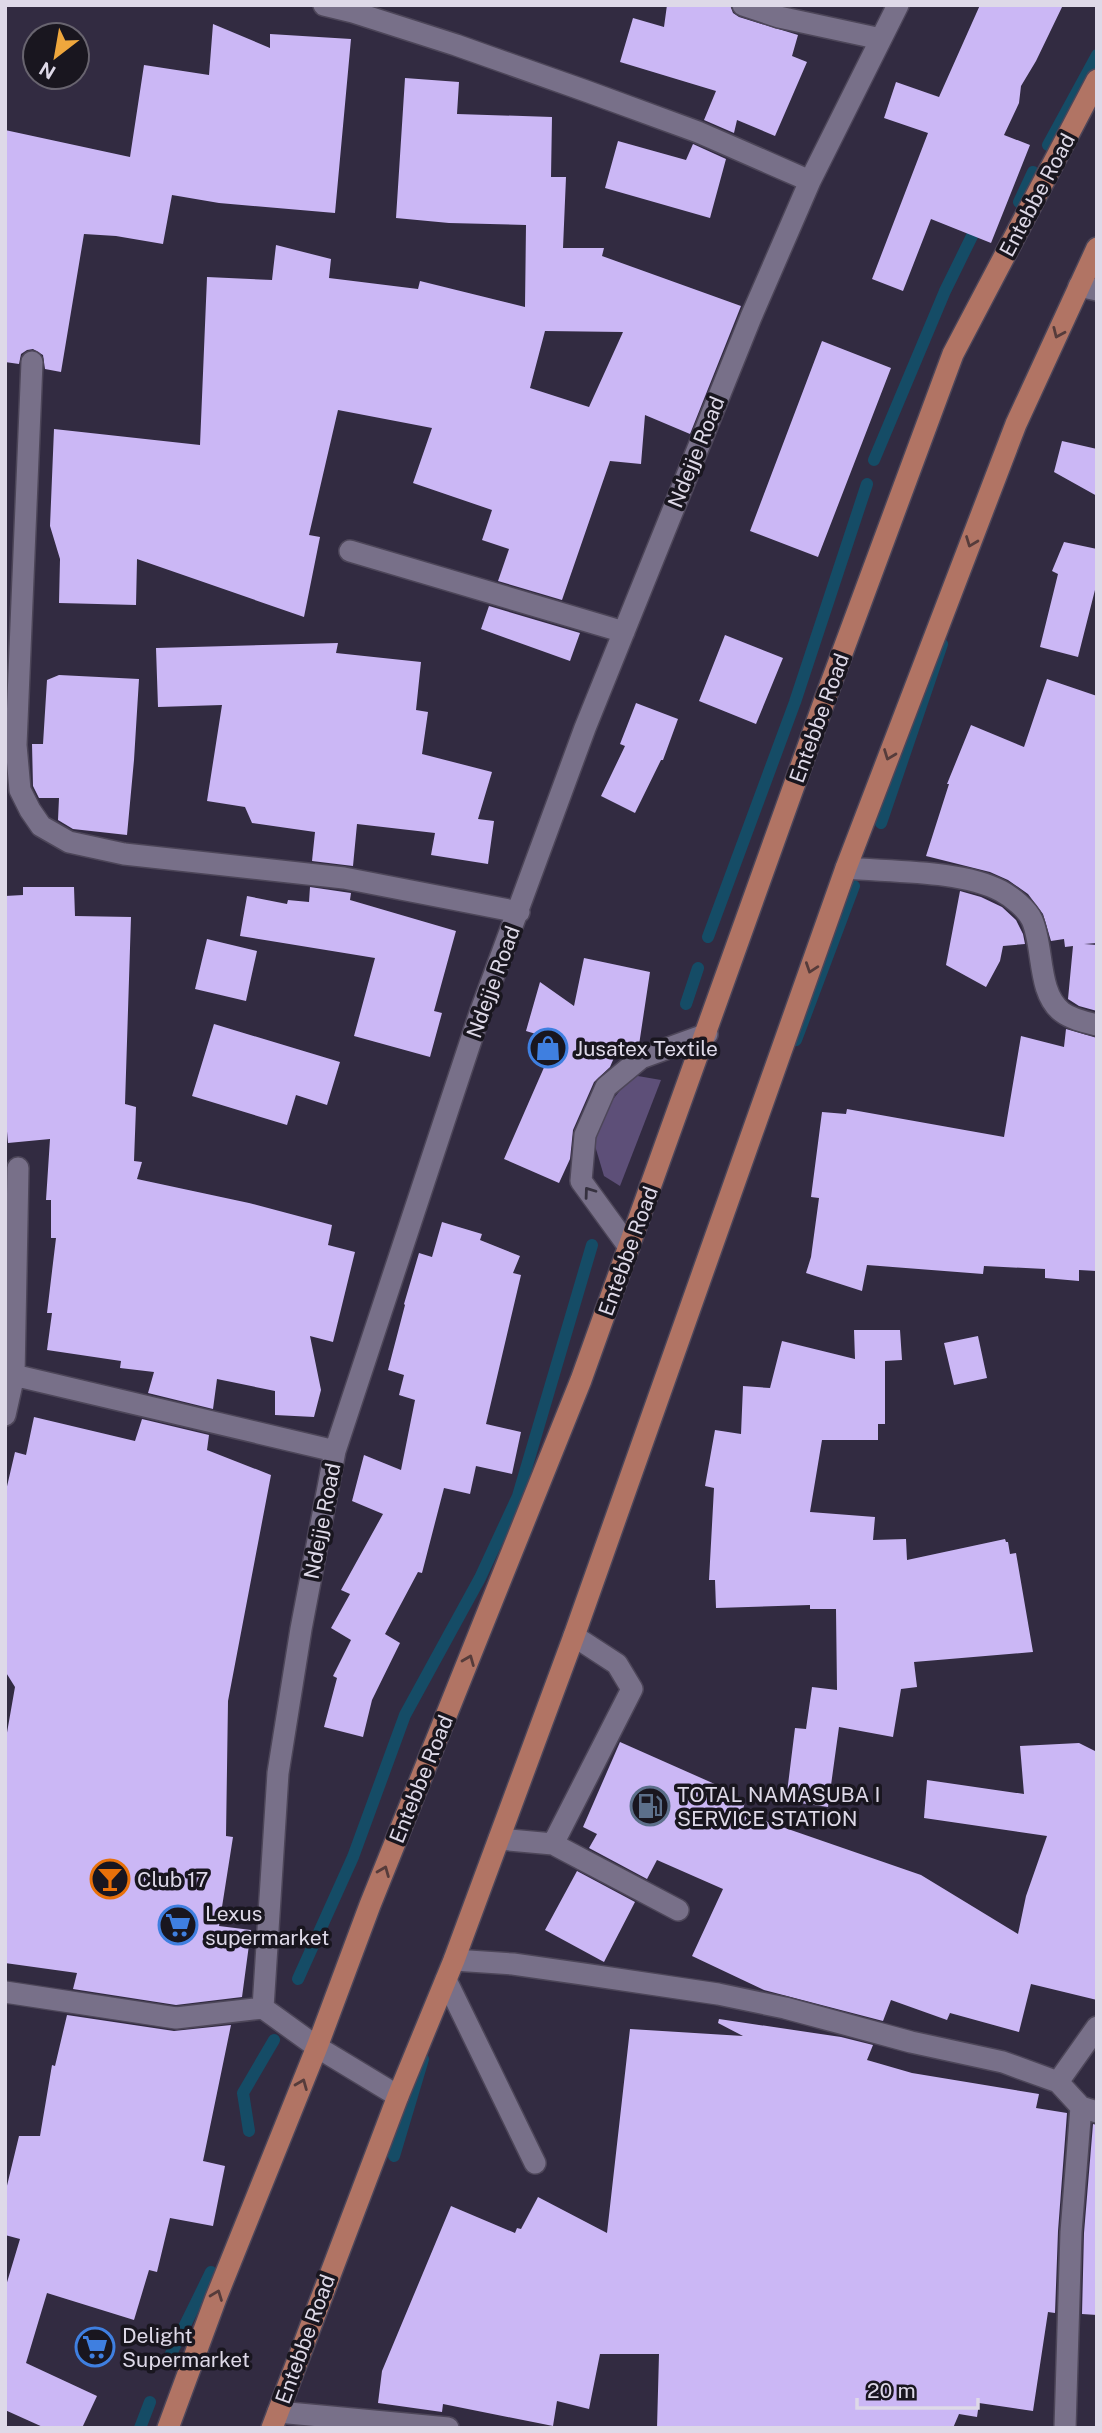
<svg xmlns="http://www.w3.org/2000/svg" width="1102" height="2433" font-family="'Public Sans',sans-serif">
<rect width="100%" height="100%" fill="#322b41"/>
<!-- green -->
<path fill="#5d4f78" d="M632,1075L661,1080L620,1186L604,1176L593,1139L607,1107Z"/>
<g fill="none" stroke-linecap="round" stroke-linejoin="round">
<!-- stream -->
<path stroke="#154c66" stroke-width="12" d="M1048,145L1097,55
M1019,202L1033,172
M874,460L945,291L974,232
M881,823L942,644
M708,937L795,702L867,484
M686,1004L698,968
M796,1040L854,886
M298,1979L353,1857L405,1715L480,1578L518,1496L592,1245
M249,2131L243,2093L274,2040
M394,2156L423,2059
M167,2362L211,2272
M140,2428L150,2402"/>
</g>
<!-- building -->
<path fill="#cbb7f5" fill-rule="evenodd" d="M667,5H730L733,13L739,17L798,35L792,56L807,62L775,136L737,120L734,133L704,120L716,91L620,62L633,18L664,27Z
M980,5H1063L1036,61L1021,86L1019,103L1004,135L1030,145L991,243L931,219L903,291L872,279L928,133L884,118L896,82L939,97Z
M213,24L270,48V34L351,39L335,213L219,203L172,195L163,244L116,236L84,234L61,372L45,369L43,355L33,349L27,350L21,354L19,364L5,362V130L130,157L144,65L209,75Z
M405,78L459,82L457,114L552,117L551,177H566L563,248H604L602,256L741,306L690,434L645,415L641,464L610,461L562,600L498,581L509,549L482,540L492,510L413,483L432,428L338,410L309,535L320,537L304,617L137,559L136,605L59,603L60,559L50,526L54,429L200,445L207,277L272,280L276,245L331,259L329,278L418,289L420,281L525,307L526,225L449,223L396,218ZM545,331L623,332L589,407L530,388Z
M618,141L686,160L693,144L726,159L710,218L605,188Z
M822,341L891,368L818,557L750,531Z
M1062,441L1097,449V496L1054,472Z
M1064,542L1097,549V582L1078,657L1040,647L1058,574L1052,571Z
M489,606L580,633L570,661L481,629Z
M725,635L783,658L756,724L699,701Z
M338,643L336,653L421,662L416,710L428,712L422,754L492,772L478,819L494,821L488,864L431,855L435,833L357,824L353,866L312,861L315,832L252,823L245,807L207,801L222,705L158,707L156,648Z
M59,675L139,679L134,760L127,835L73,829L58,820L59,798H39L33,786L32,744H43L47,680Z
M1047,679L1097,696V943L1084,944L1097,945V1011L1079,1006L1068,999L1073,946L1065,947L1064,939L1051,941L1043,914L1028,894L1008,880L990,872L926,856L949,784H947L971,725L1024,747Z
M636,703L678,719L663,760H661L635,813L601,796L625,746L620,744Z
M23,887H74L75,916L131,917L125,1104L136,1107L134,1161L142,1162L137,1179L249,1203L332,1225L328,1245L355,1252L333,1342L310,1336L321,1390L314,1417L275,1415V1391L217,1379L213,1409L148,1393L154,1372L120,1368L121,1361L47,1350L52,1313H47L56,1238H51V1200H46L50,1139L8,1143L5,1108V896L23,895Z
M310,887L351,893L350,900L456,931L434,1011L442,1013L430,1057L354,1036L375,958L240,936L247,896L287,904L288,900L309,902Z
M960,891L981,897L1002,907L1016,920L1023,934L1025,944L1003,946L1000,961L986,987L946,965Z
M207,939L257,951L246,1001L195,989Z
M584,958L650,972L639,1045L619,1046L610,1067L594,1082L573,1130L570,1159L559,1183L504,1159L556,1040L526,1031L540,982L574,1006Z
M214,1024L340,1062L327,1105L296,1095L287,1125L192,1096Z
M1066,1029L1097,1038V1271L1079,1270V1281L1045,1278V1269L984,1266L983,1274L867,1265L862,1291L806,1273L811,1257L819,1198L811,1197L822,1112L846,1114L847,1109L1004,1137L1021,1036L1064,1047Z
M442,1222L482,1234L480,1240L520,1256L513,1273L521,1275L486,1424L521,1432L512,1474L476,1466L470,1494L444,1488L422,1573L418,1572L385,1634L400,1643L372,1700L363,1737L324,1727L337,1678L333,1676L351,1640L331,1628L350,1594L341,1590L383,1514L352,1501L364,1455L401,1470L415,1400L399,1395L404,1375L388,1370L405,1305L404,1304L419,1253L432,1257Z
M854,1330H900L902,1360L885,1361V1424H878V1440H822L810,1512L875,1517L873,1540L906,1539L907,1560L1005,1539L1006,1542H1008L1010,1554L1016,1553L1033,1652L914,1662L917,1687L901,1689L893,1737L839,1727L828,1807L786,1801L795,1728L806,1729L812,1687L837,1690L836,1609H810V1605L716,1608L715,1580H709L714,1488L705,1486L715,1430L741,1434L743,1386L770,1388L782,1341L855,1359Z
M978,1336L987,1378L954,1385L944,1343Z
M34,1417L135,1441L142,1419L209,1435L207,1450L271,1475L228,1701L226,1836L233,1837L219,1926L251,1930L242,1997L176,2005L73,1989L77,1973L5,1963V1744L15,1687L5,1671V1495L15,1452L26,1455Z
M620,1742L717,1785L709,1802H745L742,1813L921,1875L1018,1934L1026,1896L1047,1836L924,1818L927,1780L1024,1794L1020,1746L1079,1743L1097,1752V2000L1031,1984L1019,2032L950,2013L947,2020L891,2000L883,2021L764,1990L692,1956L723,1889L657,1860L647,1879L589,1848L597,1834L583,1827Z
M577,1871L635,1902L604,1962L545,1930Z
M67,2015L174,2031L231,2025L203,2161L225,2166L213,2226L170,2218L157,2272L149,2270L134,2320L47,2293L26,2363L97,2396L82,2428H45L5,2410V2289L20,2239L5,2235V2194L19,2136H40L52,2065L55,2066Z
M719,2019L841,2037L873,2045L867,2060L912,2073L1039,2094L1036,2108L1067,2113L1058,2231L1055,2313L1048,2312L1033,2411L979,2403L977,2417L959,2414L953,2428H657L659,2354H600L589,2409L557,2401L553,2426L443,2404L442,2412L378,2403L382,2371L451,2206L515,2233L517,2228L521,2229L538,2197L607,2233L630,2029L743,2036L718,2023Z
M1093,2124L1097,2125V2315L1082,2314L1084,2233Z"/>
<g fill="none" stroke-linecap="round" stroke-linejoin="round">
<defs>
<path id="minor" d="M324,5L353,12L456,45L586,91L698,132L810,181
M743,5L779,17L881,39
M1079,286L1097,290
M32,362L16,745L20,790L30,810L41,826L69,842L124,854L344,878L519,912
M350,551L624,632
M846,868C891,872 962,870 1001,891C1012,897 1027,909 1032,920C1044,947 1037,993 1062,1012C1071,1019 1085,1022 1097,1025
M629,1247L581,1181L585,1135L606,1087L641,1058L707,1034
M5,1373L335,1451
M5,1415L14,1375L18,1168
M499,1839L553,1844L632,1689L617,1664L574,1636
M553,1844L678,1910
M454,1960L513,1964L583,1974L718,1994L785,2008L911,2042L1003,2062L1058,2082L1081,2107L1097,2112
M446,1980L535,2163
M5,1992L176,2018L263,2008L317,2047L398,2096
M263,2008L278,1773L301,1629L335,1451L480,1013L585,728L751,317L810,181L898,5
M1058,2082L1097,2027
M278,2412L448,2428
M1065,2428L1071,2232L1081,2107"/>
<path id="major" d="M168,2428L216,2298L317,2047L370,1905L581,1380L824,702L953,354L1097,80
M272,2428L398,2096L454,1960L574,1636L846,868L1016,424L1097,248"/>
</defs>
<!-- minor casing -->
<use href="#minor" stroke="#4d4659" stroke-width="24"/>
<!-- major casing -->
<use href="#major" stroke="#4d4659" stroke-width="24"/>
<!-- minor -->
<use href="#minor" stroke="#787089" stroke-width="21"/>
<!-- major -->
<use href="#major" stroke="#b17464" stroke-width="21"/>
</g>
<!-- one-way arrows -->
<defs><path id="oneway-chevron" d="M-2-3.5L2.5 0L-2 3.5" fill="none" stroke-width="1.6" stroke-linecap="round" stroke-linejoin="round" transform="scale(1.75)"/></defs>
<g stroke="#563c3b">
<use href="#oneway-chevron" transform="translate(1058 333) rotate(114)"/>
<use href="#oneway-chevron" transform="translate(971 542) rotate(111)"/>
<use href="#oneway-chevron" transform="translate(889 755) rotate(111)"/>
<use href="#oneway-chevron" transform="translate(811 968) rotate(109)"/>
<use href="#oneway-chevron" transform="translate(469 1660) rotate(-68)"/>
<use href="#oneway-chevron" transform="translate(384 1871) rotate(-68)"/>
<use href="#oneway-chevron" transform="translate(302 2084) rotate(-68)"/>
<use href="#oneway-chevron" transform="translate(217 2295) rotate(-69)"/>
</g>
<use stroke="#36313f" href="#oneway-chevron" transform="translate(589 1192) rotate(-126)"/>
<!-- icons -->
<defs>
<symbol id="shop-ring" viewBox="-11 -11 22 22"><circle r="9.5" fill="#19161f" stroke="#3f7fe0" stroke-width="1.5"/><path d="M-5-2.5h2.3a2.7 3.5 0 0 1 5.4 0H5L5.5 6h-11ZM-1.5-2.5h3a1.5 2.3 0 0 0-3 0Z" fill="#3f7fe0"/></symbol>
<symbol id="fuel-ring" viewBox="-11 -11 22 22"><circle r="9.5" fill="#19161f" stroke="#5c6f8a" stroke-width="1.5"/><path d="M-5.5-6h7V0h2V4h1.3V-2.5L3-4.5l.8-.8L6-3V5H2.5V1h-1V6h-7ZM-4.2-4.7v3.2H.2V-4.7Z" fill="#5c6f8a"/></symbol>
<symbol id="bar-ring" viewBox="-11 -11 22 22"><circle r="9.5" fill="#19161f" stroke="#e8710a" stroke-width="1.5"/><path d="M-6-5H6L.8 .8V4.5H3.5V6h-7V4.5H-.8V.8Z" fill="#e8710a"/></symbol>
<symbol id="supermarket-ring" viewBox="-11 -11 22 22"><circle r="9.5" fill="#19161f" stroke="#3f7fe0" stroke-width="1.5"/><path d="M-6-5.5h2.5l.6 2H6L4.5 2H-2.5L-4.4-4H-6ZM-1.5 3.2a1.3 1.3 0 1 0 .1 0ZM3 3.2a1.3 1.3 0 1 0 .1 0Z" fill="#3f7fe0"/></symbol>
</defs>
<g fill-rule="evenodd">
<use href="#shop-ring" x="526" y="1026" width="44" height="44"/>
<use href="#fuel-ring" x="628" y="1784" width="44" height="44"/>
<use href="#bar-ring" x="88" y="1857" width="44" height="44"/>
<use href="#supermarket-ring" x="156" y="1903" width="44" height="44"/>
<use href="#supermarket-ring" x="73" y="2325" width="44" height="44"/>
</g>
<g text-anchor="middle" dominant-baseline="central" stroke-width="7" stroke-linejoin="round" paint-order="stroke">
<!-- street labels -->
<g font-size="21" fill="#ded9e8" stroke="#19161f">
<text transform="translate(1037 195) rotate(-62)">Entebbe Road</text>
<text transform="translate(696 452) rotate(-68)">Ndejje Road</text>
<text transform="translate(819 718) rotate(-70)">Entebbe Road</text>
<text transform="translate(493 982) rotate(-70)">Ndejje Road</text>
<text transform="translate(628 1251) rotate(-70)">Entebbe Road</text>
<text transform="translate(322 1521) rotate(-79)">Ndejje Road</text>
<text transform="translate(421 1779) rotate(-68)">Entebbe Road</text>
<text transform="translate(305 2339) rotate(-70)">Entebbe Road</text>
</g>
<!-- poi labels -->
<g font-size="21" fill="#ded9e8" stroke="#19161f" text-anchor="start">
<text x="575" y="1048">Jusatex Textile</text>
<text x="677" y="1794">TOTAL NAMASUBA I<tspan x="677" dy="24">SERVICE STATION</tspan></text>
<text x="137" y="1879">Club 17</text>
<text x="205" y="1913">Lexus<tspan x="205" dy="24">supermarket</tspan></text>
<text x="122" y="2335">Delight<tspan x="122" dy="24">Supermarket</tspan></text>
</g>
</g>
<!-- border -->
<rect width="1102" height="2433" fill="none" stroke="#ded9e8" stroke-width="14"/>
<!-- north arrow -->
<g transform="translate(56 56) rotate(211)"><circle r="33" fill="#19161f" stroke="#68646f" stroke-width="2"/>
<path d="M0-5L12 26L0 18L-12 26Z" fill="#efa73d"/>
<text y="-10" font-size="19" font-weight="bold" text-anchor="middle" fill="#ded9e8">N</text>
</g>
<!-- scale -->
<path d="M857 2398v10h121v-10" fill="none" stroke="#ded9e8" stroke-width="3.5"/>
<text x="867" y="2398" font-size="21" fill="#ded9e8" stroke="#19161f" stroke-width="5" paint-order="stroke">20 m</text>
</svg>
